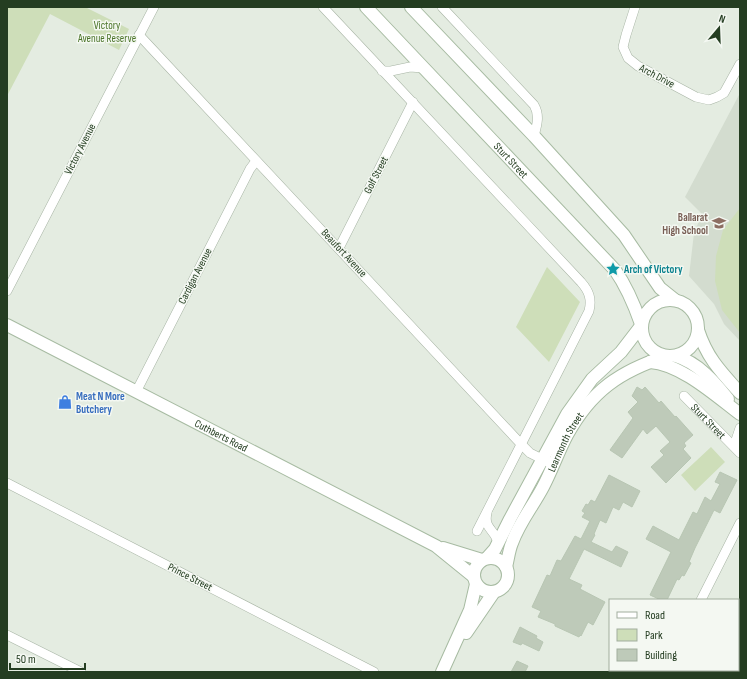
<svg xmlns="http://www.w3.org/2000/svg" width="747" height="679" font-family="'Sofia Sans Condensed',sans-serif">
<rect width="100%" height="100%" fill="#e4ece1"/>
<!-- built -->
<path fill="#d3dccf" d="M740,93V341L724,324L714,304L689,276L694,233L702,214L685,197Z"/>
<!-- green -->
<path fill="#cedeb9" d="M7,7H85L129,29L119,50L50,14L7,96Z
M740,208V333L722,310L715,281L716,256L723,230Z
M547,267L580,302L549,362L516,327Z
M711,447L725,462L695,491L681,475Z"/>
<!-- building -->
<path fill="#becab9" stroke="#b8c6b3" d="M637,387L642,390L645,387L659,403L661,401L675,417L676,416L693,435L684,443L686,446L683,449L691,458L666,483L651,467L664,455L660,451L670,442L656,426L647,434L643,429L622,458L610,450L633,418L628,412L638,402L632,396Z
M720,472L737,480L720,513L714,510L695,548L689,562L691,563L684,576L682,575L679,580L677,579L667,600H661L650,595L671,552L646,539L653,526L679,540L693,512L697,514L705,497L711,501L720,484L715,482Z
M609,475L640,491L632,507L623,502L619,510L613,507L606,523L600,520L594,534L595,535L591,542L612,552L616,546L628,552L621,567L584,549L569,579L582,585L580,589L605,602L593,625L588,622L581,636L580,635L579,637L555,626V624L538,617L541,611L532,607L547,575L550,576L557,560L561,561L575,536L581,539L590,521L582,517L585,513L582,511L586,504L588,505L591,500L595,502Z
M520,627L537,636L536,638L543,642L539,651L522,643L521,645L513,642Z
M517,661L528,666L525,672H511Z"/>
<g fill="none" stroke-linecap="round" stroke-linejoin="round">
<defs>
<g id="street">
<path d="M323,7L581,282C589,291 592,299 589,311L477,531"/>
<path d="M442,7L534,105C540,115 537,125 534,136"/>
<path d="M635,7L626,35L623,47L628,58L638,66L696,97L709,100L717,97L724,93L740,64"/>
<path d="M139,35L521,444L530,453L548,462"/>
<path d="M382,71H391L410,67L423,68"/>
<path d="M339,248L413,102"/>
<path d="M7,291L154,7"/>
<path d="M136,392L250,169L256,161"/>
<path id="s1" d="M684,396L740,453"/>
<path d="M734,446L740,428"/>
<path d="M7,483L374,672"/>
<path d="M487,513C483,529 496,530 498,543"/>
<path d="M701,600L740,523"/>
<path d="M7,635L81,672"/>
<path d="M663,672L664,670"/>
</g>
<g id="secondary">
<path id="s2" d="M366,7L615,270C627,287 634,304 641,324"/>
<path d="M411,7L534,136L624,235L660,288L675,300"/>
<circle cx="670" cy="328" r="28"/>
<path id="s3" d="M7,325L436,546L473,576"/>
<path d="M698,330C707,358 721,372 740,393"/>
<path d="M676,356C698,363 714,381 728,399"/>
<path d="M650,362C681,364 716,396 740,414"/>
<path d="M443,548L482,560"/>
<circle cx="491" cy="575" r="17"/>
<path d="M487,558L495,549L510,519L567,414L592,379L621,352L641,326"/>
<path id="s4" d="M506,567C508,559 509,550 512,543C519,523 533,506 543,487C552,470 558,452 567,435C591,391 620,371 667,356"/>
<path d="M466,633L494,592"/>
<path d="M442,672L470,610L476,584"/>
</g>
</defs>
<!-- street casing -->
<use href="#street" stroke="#a7b4a4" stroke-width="10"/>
<!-- secondary casing -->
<use href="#secondary" stroke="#a7bba2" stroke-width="14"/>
<!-- street -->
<use href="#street" stroke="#fff" stroke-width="9"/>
<!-- secondary -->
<use href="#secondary" stroke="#fff" stroke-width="12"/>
</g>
<!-- icons -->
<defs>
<symbol id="school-bare" viewBox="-9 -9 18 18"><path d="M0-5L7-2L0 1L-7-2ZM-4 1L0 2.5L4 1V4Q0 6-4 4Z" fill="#8d6e63" stroke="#f4f8f2" stroke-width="2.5" paint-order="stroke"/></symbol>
<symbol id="sight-bare" viewBox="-9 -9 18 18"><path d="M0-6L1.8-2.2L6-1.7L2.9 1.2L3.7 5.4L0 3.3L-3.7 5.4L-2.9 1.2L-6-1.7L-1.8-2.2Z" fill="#0f9aa8" stroke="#f4f8f2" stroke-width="2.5" paint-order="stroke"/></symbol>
<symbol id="shop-bare" viewBox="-9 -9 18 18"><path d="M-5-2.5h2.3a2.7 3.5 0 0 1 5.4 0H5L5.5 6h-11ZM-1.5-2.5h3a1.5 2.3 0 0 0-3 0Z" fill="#3f7fe0" stroke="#f4f8f2" stroke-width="2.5" paint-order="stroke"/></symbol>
</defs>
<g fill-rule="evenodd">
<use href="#school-bare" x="709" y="213" width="20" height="20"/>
<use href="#sight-bare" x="603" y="259" width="20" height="20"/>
<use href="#shop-bare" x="55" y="392" width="20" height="20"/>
</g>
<g text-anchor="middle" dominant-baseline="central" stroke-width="3" stroke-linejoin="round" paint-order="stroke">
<!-- park labels -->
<g font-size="11" fill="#4c752a" stroke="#f4f8f2">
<text x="107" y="25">Victory<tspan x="107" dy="13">Avenue Reserve</tspan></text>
</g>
<!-- street labels -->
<g font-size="11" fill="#243d21" stroke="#f4f8f2">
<text transform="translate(657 76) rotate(28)">Arch Drive</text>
<text transform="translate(80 149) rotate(-63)">Victory Avenue</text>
<text stroke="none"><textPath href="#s2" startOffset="211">Sturt Street</textPath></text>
<text transform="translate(376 175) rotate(-63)">Golf Street</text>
<text transform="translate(344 253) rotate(47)">Beaufort Avenue</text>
<text transform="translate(195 276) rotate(-63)">Cardigan Avenue</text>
<text stroke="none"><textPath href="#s1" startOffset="35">Sturt Street</textPath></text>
<text stroke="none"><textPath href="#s3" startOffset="241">Cuthberts Road</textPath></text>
<text stroke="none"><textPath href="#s4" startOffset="139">Learmonth Street</textPath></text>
<text transform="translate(190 577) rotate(27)">Prince Street</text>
</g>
<!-- education labels -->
<g font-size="11" font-weight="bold" fill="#785e54" stroke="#f4f8f2" text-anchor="end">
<text x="708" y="217">Ballarat<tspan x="708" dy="13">High School</tspan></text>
</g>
<!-- culture labels -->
<g font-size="11" font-weight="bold" fill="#0d838f" stroke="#f4f8f2" text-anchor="start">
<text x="624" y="269">Arch of Victory</text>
</g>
<!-- shop labels -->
<g font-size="11" font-weight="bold" fill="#366cbe" stroke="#f4f8f2" text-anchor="start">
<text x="76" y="396">Meat N More<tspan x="76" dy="13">Butchery</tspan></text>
</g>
</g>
<!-- border -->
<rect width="747" height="679" fill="none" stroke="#243d21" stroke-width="16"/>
<!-- legend -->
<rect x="609" y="599" width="130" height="72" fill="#f4f8f2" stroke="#a1ad9e"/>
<rect x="617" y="612" width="20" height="6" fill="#ffffff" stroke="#a1ad9e"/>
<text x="645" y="619" font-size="12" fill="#243d21">Road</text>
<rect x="617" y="629" width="20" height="12" fill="#cedeb9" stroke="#a1ad9e"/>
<text x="645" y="639" font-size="12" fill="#243d21">Park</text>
<rect x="617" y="649" width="20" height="12" fill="#becab9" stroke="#a1ad9e"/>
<text x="645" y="659" font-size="12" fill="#243d21">Building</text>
<!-- north arrow -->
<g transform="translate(719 28) rotate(19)" stroke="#f4f8f2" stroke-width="3" paint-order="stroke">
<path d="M0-3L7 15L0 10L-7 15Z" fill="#243d21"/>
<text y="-6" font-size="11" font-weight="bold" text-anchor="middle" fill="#243d21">N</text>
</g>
<!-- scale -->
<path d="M10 663v6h75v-6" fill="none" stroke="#243d21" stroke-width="2"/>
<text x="16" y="663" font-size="12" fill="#243d21" stroke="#f4f8f2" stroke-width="3" paint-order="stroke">50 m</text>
</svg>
